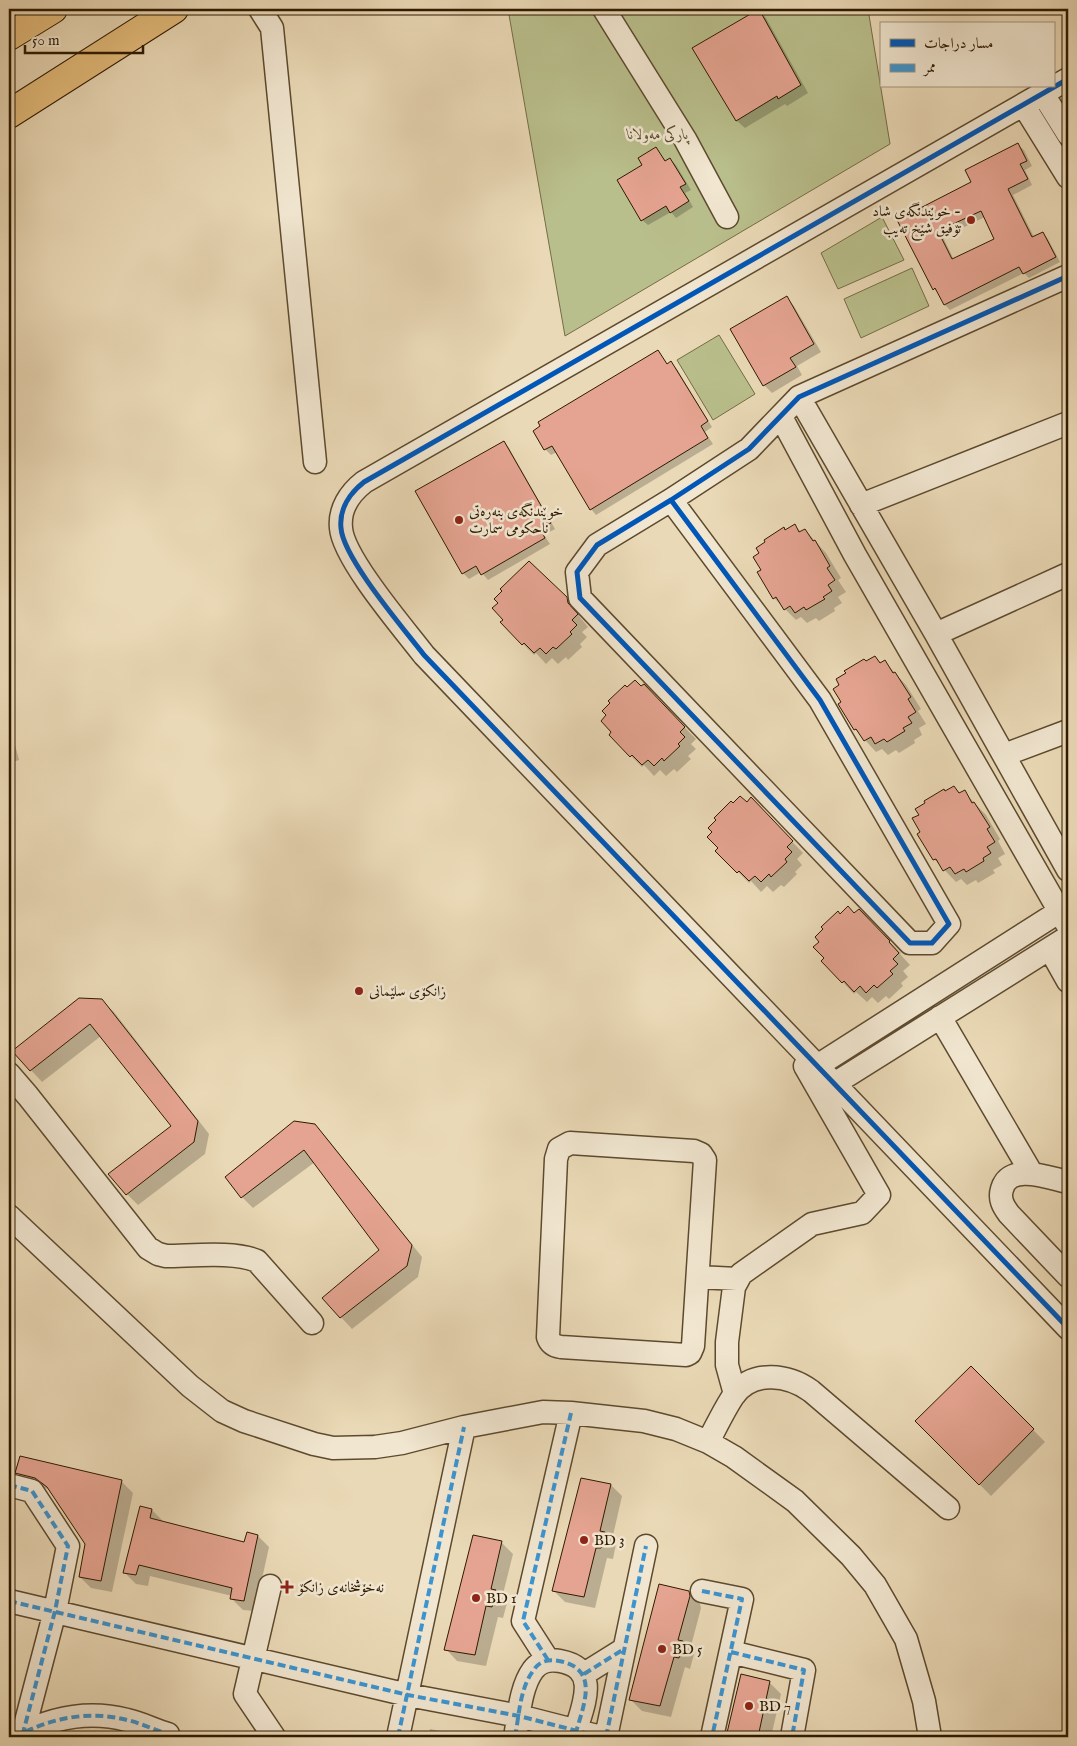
<svg xmlns="http://www.w3.org/2000/svg" width="1077" height="1746" font-family="'IM FELL English',Amiri,serif">
<rect width="100%" height="100%" fill="#ead9b6"/>
<filter id="stains"><feTurbulence type="fractalNoise" baseFrequency=".004" numOctaves="4"/><feColorMatrix values="0 0 0 0 .2 0 0 0 0 .09 0 0 0 0 .02 0 0 0 .5 -.17"/></filter>
<radialGradient id="worn" r=".72"><stop offset=".6" stop-color="#630" stop-opacity="0"/><stop offset="1" stop-color="#630" stop-opacity=".3"/></radialGradient>
<!-- green -->
<path fill="#b9bf8c" stroke="#746c46" d="M508,9H868L890,144L565,336Z
M882,217L904,260L838,289L821,253Z
M912,268L929,306L861,338L844,299Z
M719,335L755,394L713,420L677,360Z"/>
<!-- shadow -->
<path fill="#0003" fill-rule="evenodd" d="M759,11L766,18L808,93L787,106L785,104L745,128L737,121L694,48Z
M1018,145L1024,150L1032,166L1025,170L1032,185L1013,195L1034,237L1043,233L1048,239L1060,262L1029,278L1024,273L950,310L945,305L940,294L934,289L899,220L973,183ZM985,217L996,239L954,260L943,237Z
M656,148L666,162L670,159L676,165L691,190L685,193L693,207L676,218L671,212L648,225L642,220L643,165Z
M787,298L794,306L821,352L797,366L802,375L772,393L764,385Z
M658,352L668,365L671,363L677,369L712,427L705,432L713,444L596,515L591,509L557,452L551,455L545,449L534,431Z
M504,442L509,448L555,529L544,535L550,544L488,580L481,572L469,579L463,573Z
M795,526L801,532L805,530L826,553L841,578L838,580L846,592L838,597L842,603L834,608L835,611L819,621L816,618L807,623L801,617L796,620L774,598L762,570L786,531Z
M529,563L578,610L579,616L588,627L582,632L587,637L580,644L582,647L568,660L566,657L558,664L552,658L546,664L536,653L534,655L523,644Z
M875,657L882,664L885,662L906,685L921,709L918,711L926,724L919,728L922,735L914,740L915,743L899,753L896,750L888,755L882,749L876,752L855,729L843,702L866,663Z
M641,688L655,697L696,739L691,744L696,749L688,756L691,759L677,772L674,769L666,776L660,770L654,776L644,765L642,767L631,756L627,689Z
M9,736L14,741L19,760L9,763Z
M954,787L961,794L964,792L986,815L1000,839L998,841L1005,854L998,858L1002,865L993,870L995,873L978,883L976,880L967,885L961,879L956,882L934,859L922,832L920,815L946,793Z
M747,804L763,811L803,853L797,859L802,865L795,872L797,874L784,887L781,885L773,892L767,886L761,892L751,881L749,883L717,851Z
M854,914L870,922L901,953L900,954L910,965L903,971L908,977L901,983L903,986L889,999L886,996L878,1003L872,997L867,1002L856,992L854,994L823,961L826,958L821,942L840,915Z
M102,1001L114,1012L209,1134L205,1154L138,1205L127,1194L173,1126L101,1036L42,1082L31,1070Z
M314,1125L326,1137L422,1257L418,1277L352,1329L323,1298L381,1250L315,1162L253,1208L242,1197Z
M971,1367L1045,1442L991,1496L917,1421Z
M17,1473L121,1481L133,1493L112,1592L91,1588L80,1577L86,1544L52,1492L48,1489L28,1484Z
M582,1479L611,1485L622,1496L612,1540L616,1544L613,1559L607,1558L595,1608L565,1602L553,1590Z
M152,1510L164,1522L245,1543L258,1536L269,1547L255,1611L243,1610L231,1598L232,1596L150,1576L148,1586L136,1584L124,1572Z
M501,1542L513,1554L502,1598L507,1603L503,1618L498,1617L486,1666L457,1661L446,1649Z
M689,1592L700,1604L701,1608L690,1650L694,1654L690,1669L685,1667L671,1717L642,1711L630,1699Z
M742,1676L770,1683L781,1694L771,1737H727Z
M430,1729L457,1734L460,1737H428Z"/>
<!-- building -->
<path fill="#e5a491" stroke="#2e1a00" fill-rule="evenodd" d="M759,9L801,85L778,99L777,96L736,121L692,48Z
M1018,143L1027,161L1020,164L1028,179L1008,189L1032,237L1043,232L1056,257L1023,274L1019,267L944,305L935,288L933,290L897,220L971,182L965,170ZM981,211L994,239L952,259L938,231Z
M656,147L665,161L670,158L686,184L680,187L689,201L670,213L666,206L641,221L617,180L642,165L638,158Z
M787,296L814,344L790,358L796,367L763,386L730,329Z
M658,350L667,364L671,361L708,421L701,426L708,438L590,510L552,446L544,450L533,431L540,426L538,422Z
M504,441L551,523L540,529L545,538L481,575L476,566L462,574L415,491Z
M795,524L799,532L805,529L813,541L815,540L830,566L827,568L835,580L828,585L832,591L823,597L825,599L806,610L804,607L795,613L790,606L784,610L776,597L773,599L757,572L761,570L753,557L759,553L756,548L765,542L764,540L784,527L785,530Z
M529,561L567,597L568,603L578,614L572,620L577,625L570,632L572,634L556,649L553,647L546,654L540,648L534,653L524,643L522,645L500,622L503,620L492,608L498,603L494,599L502,591L500,589Z
M875,656L880,663L885,660L893,673L895,672L911,697L908,699L916,712L908,717L912,723L903,728L905,731L887,742L884,739L875,744L871,737L864,741L856,729L854,730L838,704L841,702L833,689L839,685L836,679L846,673L844,671L864,659L866,661Z
M635,680L641,686L644,684L685,727L680,732L685,737L678,744L680,746L664,761L662,758L654,766L648,760L642,765L632,755L630,757L609,735L611,732L601,721L606,715L602,711L610,703L608,701L625,685L627,687Z
M954,786L959,793L965,790L972,803L974,802L990,827L987,829L995,842L987,847L991,853L983,858L984,861L966,872L964,869L955,874L950,867L943,871L936,859L933,860L917,834L920,832L912,818L919,815L915,809L925,803L924,801L944,789L945,791Z
M740,796L747,802L751,797L793,841L787,847L792,852L785,859L787,862L771,877L769,874L761,882L755,876L749,881L739,871L737,873L715,851L718,848L707,837L712,832L708,828L716,820L714,818L731,801L733,803Z
M848,906L854,913L859,909L890,941L889,942L899,953L893,959L898,964L890,971L893,974L877,988L874,985L866,993L860,986L854,992L844,981L842,983L821,961L824,958L813,947L819,942L815,937L823,929L821,927L838,911L840,914Z
M79,998L102,999L198,1121L194,1142L126,1195L108,1174L171,1126L90,1024L30,1071L12,1051Z
M294,1121L315,1124L412,1245L407,1266L340,1318L322,1298L379,1250L304,1150L241,1198L225,1177Z
M971,1366L1034,1429L979,1485L915,1421Z
M20,1456L122,1480L101,1581L79,1577L85,1544L47,1487L35,1478L15,1473Z
M581,1478L611,1484L600,1531L605,1532L601,1548H596L584,1597L552,1591Z
M140,1506L152,1509L150,1518L244,1542L247,1532L258,1535L244,1601L230,1599L232,1588L139,1565L136,1575L123,1573Z
M473,1535L502,1541L491,1589L496,1590L492,1607L486,1606L475,1655L444,1650Z
M659,1584L689,1591L690,1596L678,1640L683,1641L679,1658L674,1657L660,1706L629,1700Z
M741,1674L770,1681L758,1737H726Z"/>
<g fill="none" stroke-linecap="round" stroke-linejoin="round">
<defs>
<path id="minor" d="M260,9L272,28L315,462
M604,9L685,139L727,217
M1068,79L364,482C350,493 339,509 341,528C343,558 404,629 424,655L1068,1328
M1043,94L1068,134
M1024,106L1068,177
M799,397L936,634L1068,870
M781,417L855,555L1068,926
M671,500L820,700L949,924L932,943H910L580,598L577,572L597,545L671,500L749,449L799,397L1068,276
M861,505L1068,423
M936,634L1068,574
M1004,755L1068,731
M1050,949L1068,981
M940,1017L1032,1174
M817,1066L1068,906
M9,1074L28,1096L148,1248L158,1254L166,1256C191,1256 235,1251 257,1261L312,1323
M834,1084L1068,937
M570,1143L694,1151L701,1154L705,1160L693,1346L690,1353L686,1355L561,1347C554,1346 550,1343 548,1337L556,1159L559,1149Z
M1068,1182C1049,1178 1010,1162 1002,1189C999,1199 1003,1206 1009,1214L1068,1276
M9,1216L190,1386L222,1411L244,1421L314,1444L333,1448L375,1447L402,1443L464,1427L543,1412L571,1413L644,1421L676,1429L708,1442L734,1457L795,1501L851,1556L875,1585L906,1639L924,1701L930,1737
M698,1277L737,1279
M735,1394L727,1365V1342L734,1287L741,1274L812,1224L862,1213L879,1195L805,1066
M708,1442C716,1427 725,1408 734,1395C753,1369 789,1375 811,1391L948,1508
M9,1485L32,1491L68,1546L55,1611L23,1733
M270,1586L245,1694L274,1737
M702,1591L742,1599L712,1737
M9,1601L408,1695L519,1716L601,1737
M731,1652L804,1670L792,1737
M548,1660L523,1621L571,1413
M584,1674L624,1649
M15,1737C50,1718 89,1710 127,1720C141,1723 154,1730 168,1734
M398,1737L464,1427
M515,1737C519,1716 520,1688 533,1670C540,1661 549,1659 560,1661C603,1669 581,1709 574,1737
M606,1737L646,1546"/>
<path id="highway" d="M9,36L53,9
M9,114L174,9"/>
</defs>
<!-- minor casing -->
<use href="#minor" stroke="#5d4a2e" stroke-width="25"/>
<!-- highway casing -->
<use href="#highway" stroke="#2e1a00" stroke-width="30"/>
<!-- minor -->
<use href="#minor" stroke="#f1e6d0" stroke-width="22"/>
<!-- highway -->
<use href="#highway" stroke="#e5bc7b" stroke-width="28"/>
<!-- quiet -->
<path stroke="#3c94d0" stroke-width="4" stroke-dasharray="8 4" stroke-linecap="butt" d="M9,1485L32,1491L68,1546L55,1611L23,1733
M702,1591L742,1599L712,1737
M9,1601L408,1695L519,1716L601,1737
M731,1652L804,1670L792,1737
M548,1660L523,1621L571,1413
M584,1674L624,1649
M15,1737C50,1718 89,1710 127,1720C141,1723 154,1730 168,1734
M398,1737L464,1427
M515,1737C519,1716 520,1688 533,1671C539,1661 548,1659 559,1661C602,1669 582,1708 575,1736
M606,1737L646,1546"/>
<defs>
<path id="cycleway" d="M1068,79L364,482C350,493 339,509 341,528C343,558 404,629 424,655L1068,1328
M671,500L820,700L949,924L932,943H910L580,598L577,572L597,545L671,500L749,449L799,397L1068,276"/>
</defs>
<!-- cycleway casing -->
<use href="#cycleway" stroke="#f1e6d0" stroke-width="8"/>
<!-- cycleway -->
<use href="#cycleway" stroke="#0057b8" stroke-width="5"/>
</g>
<!-- markers -->
<g fill="#8f2418" stroke="#f1e6d0" stroke-width="2">
<circle cx="971" cy="220" r="5"/>
<circle cx="459" cy="520" r="5"/>
<circle cx="359" cy="991" r="5"/>
<circle cx="584" cy="1540" r="5"/>
<path d="M284.5 1579.5h5v5h5v5h-5v5h-5v-5h-5v-5h5z"/>
<circle cx="476" cy="1598" r="5"/>
<circle cx="662" cy="1649" r="5"/>
<circle cx="749" cy="1706" r="5"/>
</g>
<g text-anchor="middle" dominant-baseline="central" stroke-width="5" stroke-linejoin="round" paint-order="stroke">
<!-- park labels -->
<g font-size="15" font-style="italic" fill="#584c2a" stroke="#f1e6d0">
<text x="658" y="134">پارکی مەولانا</text>
</g>
<!-- poi labels -->
<g font-size="15" fill="#2e1a00" stroke="#f1e6d0" text-anchor="start">
<text x="961" y="211" text-anchor="end">خوێندنگەی شاد -<tspan x="961" dy="17">تۆفیق شێخ تەیب</tspan></text>
<text x="469" y="511">خوێندنگەی بنەڕەتی<tspan x="469" dy="17">ناحکومی سمارت</tspan></text>
<text x="369" y="991">زانکۆی سلێمانی</text>
<text x="594" y="1540">BD 3</text>
<text x="298" y="1587">نەخۆشخانەی زانکۆ</text>
<text x="486" y="1598">BD 1</text>
<text x="672" y="1649">BD 5</text>
<text x="759" y="1706">BD 7</text>
</g>
</g>
<!-- margin -->
<rect width="1077" height="1746" fill="none" stroke="#ead9b6" stroke-width="30"/>
<rect x="10" y="10" width="1057" height="1726" fill="none" stroke="#2e1a00" stroke-width="2.5"/>
<rect x="15" y="15" width="1047" height="1716" fill="none" stroke="#2e1a00"/>
<!-- legend -->
<rect x="880" y="22" width="175" height="65" fill="#f1e6d0" stroke="#a3947d"/>
<rect x="890" y="39" width="25" height="8" fill="#0057b8" stroke="#a3947d"/>
<text x="924" y="48" font-size="15" fill="#2e1a00">مسار دراجات</text>
<rect x="890" y="64" width="25" height="8" fill="#3c94d0" stroke="#a3947d"/>
<text x="924" y="72" font-size="15" fill="#2e1a00">ممر</text>
<!-- scale -->
<path d="M25 45v8h118v-8" fill="none" stroke="#2e1a00" stroke-width="2.5"/>
<text x="32" y="45" font-size="15" fill="#2e1a00" stroke="#f1e6d0" stroke-width="4" paint-order="stroke">50 m</text>
<rect width="100%" height="100%" filter="url(#stains)"/>
<rect width="100%" height="100%" fill="url(#worn)"/>
</svg>
